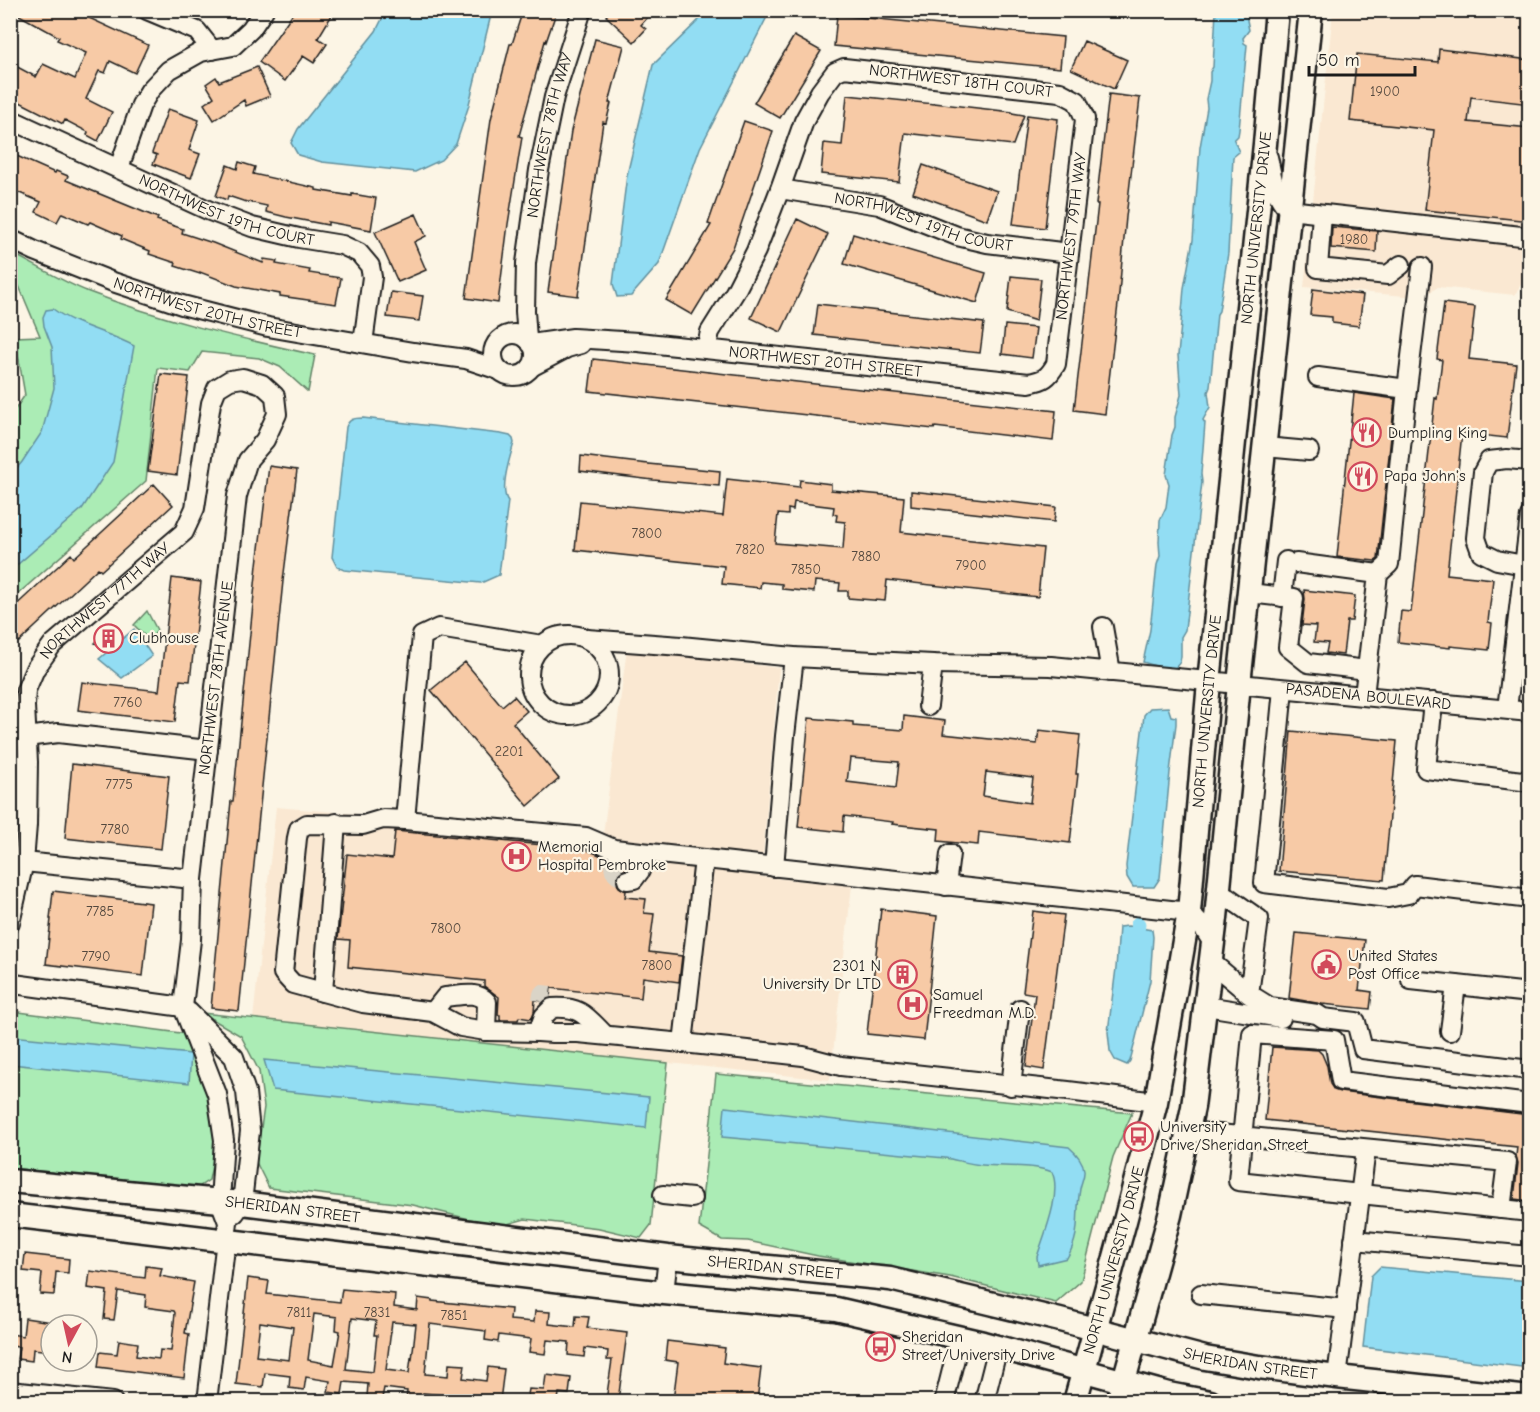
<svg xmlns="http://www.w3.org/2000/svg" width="1540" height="1412" font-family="'Comic Neue',sans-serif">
<rect width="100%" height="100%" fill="#fcf5e5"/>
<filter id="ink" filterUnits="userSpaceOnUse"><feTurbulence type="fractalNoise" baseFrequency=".0167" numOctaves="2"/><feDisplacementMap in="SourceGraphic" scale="12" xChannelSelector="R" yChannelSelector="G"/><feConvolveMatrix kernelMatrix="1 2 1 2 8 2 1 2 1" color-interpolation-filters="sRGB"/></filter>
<g filter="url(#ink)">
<!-- built -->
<path fill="#fae8d2" d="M1333,11H1529V279L1520,286L1515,295L1438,287L1430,292L1427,298L1304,287Z
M627,648L779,668L761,877L852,885L830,1080L253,1019L276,807L603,835Z"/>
<!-- green -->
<path fill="#abecb5" stroke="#648468" stroke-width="1.5" d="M10,252C35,265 63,282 89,292C162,320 238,338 315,355L308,392L280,367L259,358L202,352L190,372L158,368L146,481L11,600V415L25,395L15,337L40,336L19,286L11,280Z
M147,611L157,630L154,635L148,639L134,625Z
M11,1011L188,1034L210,1088L216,1146L209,1180L197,1188L11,1168Z
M202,1013L668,1063L651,1225L641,1238L599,1228L525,1219L504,1225L469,1219L413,1205L269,1188L256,1162L264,1107L259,1071L241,1036Z
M716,1074L1132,1113L1113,1157L1081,1281L1056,1303L950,1277L818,1256L748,1241L722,1240L699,1227Z"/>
<!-- water -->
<path fill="#92ddf3" stroke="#63909d" stroke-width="1.5" d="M386,11H492L468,108L456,144L441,160L415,172L322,162L298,155L291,143L298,129L376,31Z
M705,11H770L700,148L659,264L631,296L617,297L613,284L627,175L653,65L703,16Z
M1216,11H1248L1247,20L1249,30L1243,38L1244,43L1247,45L1239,130L1238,136L1234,140L1239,152L1233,157L1228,253L1219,311L1217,314L1210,387L1208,392L1210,407L1203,420L1205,423L1201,474L1202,482L1185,630L1181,637V656L1180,662L1172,672L1158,671L1156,666L1143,662L1150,630L1157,565L1160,556L1159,542L1160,520L1166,507L1169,484L1166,475L1172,435L1175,427V417L1181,395L1178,355L1181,324L1184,288L1193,240L1200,147L1207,108L1206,99L1210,81V72L1213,67Z
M53,309C76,326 108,332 134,346L113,462L82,509L11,570V475L22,462L42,432L54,388L52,347L44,326L43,317L46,310Z
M363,418L501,434L510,436L513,439L514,443C510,457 499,490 508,501L499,575L481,583L344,570L337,567L332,557L346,427C349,419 354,418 363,418Z
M134,629L152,656L122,678L99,659Z
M1168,707L1171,716L1176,717V724L1170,772L1160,878L1154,887H1133L1127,877L1126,866L1144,715L1150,708Z
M1128,926L1152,930L1153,937L1150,981L1135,1042L1130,1061L1127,1065L1115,1060L1110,1051L1108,1032L1116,968L1119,927Z
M11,1036L191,1054L189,1083L11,1064Z
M264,1060L649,1097L646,1128L273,1090Z
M725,1107L1069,1147C1076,1153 1083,1160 1084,1170C1085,1176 1081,1182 1080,1189C1075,1216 1082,1232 1067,1258L1038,1265L1037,1257C1044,1235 1062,1193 1052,1172C1032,1164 1003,1167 982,1165C969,1164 957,1160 945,1158L722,1137Z
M1380,1267L1529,1281V1368L1363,1347L1371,1276Z"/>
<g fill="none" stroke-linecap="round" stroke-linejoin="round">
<!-- canal -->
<path stroke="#92ddf3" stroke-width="15" d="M1135,948L1138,924"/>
</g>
<!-- building -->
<path fill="#f7caa6" stroke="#1c1c1c" stroke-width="1.5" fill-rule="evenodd" d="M10,10H72L148,45L135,73L110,61L105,73L99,71L86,99L112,112L98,141L87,135L88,132L65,120L63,124L10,97V63L36,77L43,64L75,79L86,53L57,40L59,37Z
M295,10H335L318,38L327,44L314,63L303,56L285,81L259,62Z
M523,10H557L546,42L545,41L519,136L522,137L508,224L498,303L466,298L491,119L510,44H512Z
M611,10H654L641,25L646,29L634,42L606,16Z
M837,15L1063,37L1060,68L834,46Z
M794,36L821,51L780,118L754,103Z
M595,39L624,46L609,103H611L606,123L603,122L578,296L548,292L571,131Z
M1084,41L1127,60L1114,89L1071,69Z
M1439,49L1530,60V104L1471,97L1468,122L1530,128V221L1425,210L1434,130L1350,121L1357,54L1438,62Z
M257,67L270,96L246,106L244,100L214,120L204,104L214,97L206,84L216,77L219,82Z
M1109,94L1140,98L1126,217L1118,304L1105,414L1074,410L1087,301L1098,204H1096Z
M847,95L934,104V103L1012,112V113L1024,115L1013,145L905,133L899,182L821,174L824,143L842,145Z
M168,109L199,120L189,150L200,154L191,178L153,164L157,155L152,153Z
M1027,115L1058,119L1045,228L1013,224Z
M744,121L773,131L733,248L692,315L666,300L711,225L708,224Z
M10,153L55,173L56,171L68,176L66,180L158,218L157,220L183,229L182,233L213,243L263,263L264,259L277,261L276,264L310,270L309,273L341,278L336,304L280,296V294L236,286L200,272V274L175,266L176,263L149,254L150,251L121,239L122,236L90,222L88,224L62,213L57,222L36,212L41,202L10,189Z
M239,162L255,167L253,174L316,188V190L352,196V194L376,198L371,230L328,222V225L286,217L266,212L267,206L243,201L228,196L227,200L216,196L227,165L237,169Z
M923,165L997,191L987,220L913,193Z
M416,214L426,236L414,242L426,270L398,282L375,232Z
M797,219L828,234L781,332L751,318Z
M1332,227L1377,231L1376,252L1331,248Z
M853,234L986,273L977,303L844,264Z
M1011,276L1041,279L1036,321L1007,312Z
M1313,289L1363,295L1359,326L1332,323V317L1310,315Z
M391,292L423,296L419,321L387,317Z
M1444,303L1475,307L1469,359L1516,364L1507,438L1462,433L1447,574L1493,579L1488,622L1492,623L1489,650L1450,646V648L1398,642L1401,611L1411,612L1435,398L1437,399L1442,360L1437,359Z
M818,304L984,323L980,353L814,335Z
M1005,325L1036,328L1032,358L1002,354Z
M593,359L1056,411L1053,441L935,427L934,429L589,391Z
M161,374L189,377L177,475L148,471Z
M1354,393L1395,399L1378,559L1375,561L1337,557Z
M581,456L648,464L720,471L719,486L653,480L580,471Z
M269,466L297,470L283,581L239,1011L211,1008L231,801H233L257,565Z
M727,479L799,487L800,480L831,484V490L904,497L901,532L1043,548L1038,597L887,580L885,601L848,598V591H839L840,583L815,581L814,592L782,589V584L761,582L760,588L722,584L724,566L575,550L580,501L723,516ZM794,502L834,507L833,514L837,515L836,521L845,522L843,549L775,543L778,514L788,515V509L793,510Z
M154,484L173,505L101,571L98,568L19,642L10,634V611L71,554L74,558Z
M911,491L1056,507L1054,522L911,506Z
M172,578L201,582L190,681L180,680L175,722L78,710L82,682L159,691Z
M1304,590L1355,596L1352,621H1347L1343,655L1326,653L1328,643L1314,642L1316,626L1302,625L1305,599Z
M109,627L119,636L118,637L119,640L108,649L95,643L98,640L97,637Z
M465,662L502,706L514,696L527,711L513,723L559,779L528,806L431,690Z
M904,716L945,721L943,734L1037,744L1039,730L1080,735L1076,774H1078L1070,843L979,832L978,845L938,841L939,829L892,824L893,822L844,816L843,832L798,827L809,718L853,722V726L903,730ZM850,758L899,762L896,788L847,782ZM986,772L1033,778L1030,803L983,796Z
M1291,731L1397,741L1384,880L1279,871Z
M72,764L169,776L161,849L65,838Z
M395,831L585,849L602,856V861L628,863V868L621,871L617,875L616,882L619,887L626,891L625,897L646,899L644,913L654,914L649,952L682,956L679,982L643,977L641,998L551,988L550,997L543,1001L535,1000L534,1012L531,1019L519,1017L518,1020H500V1015H498L499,997L484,986V981L348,967L350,940L338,939L347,854L392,859Z
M53,891L151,903L143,976L46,964L51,919H50Z
M881,909L937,916L924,1040L867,1034Z
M1033,911L1064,915L1044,1070L1026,1067L1035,994L1023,992Z
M1296,933L1365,940L1359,990L1372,992L1370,1009L1322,1004L1289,998Z
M1272,1047L1318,1050L1322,1054L1327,1066L1330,1084L1334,1090L1340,1092L1530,1115V1201L1514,1199L1518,1163L1516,1156L1517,1147L1265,1120Z
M25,1254L69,1259L68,1273L56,1272L54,1295L40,1294L42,1273L23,1271Z
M146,1266L162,1268L160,1276L194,1282L185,1333L189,1334L184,1378L98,1367L100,1352L117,1354L119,1340L138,1343L136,1356L159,1359L160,1350L171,1351L175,1313L174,1311L145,1307L146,1295L118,1291L114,1320L104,1319L107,1291L88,1288L90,1271L145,1278Z
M248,1278L269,1281L267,1294L340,1302L342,1289L395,1294L394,1307L417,1310L418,1298L432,1300V1301L511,1309L510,1320L534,1322L535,1311L550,1312L549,1324L575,1327L576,1316L589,1317L587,1328L627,1333L618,1401H606L612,1360H607L608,1351L585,1348L584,1357L568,1355L569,1342L547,1340L545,1354L529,1352L531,1339L499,1335L498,1342L485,1340L486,1331L430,1324L425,1374L448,1376L449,1364L465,1365L463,1378L486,1381L488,1367L504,1369L500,1401H484L485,1397L462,1394L461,1401H444L445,1395L423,1393L422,1401H406L407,1391L384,1388L382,1398L367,1397L368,1384L344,1382L342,1394L328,1392L330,1381L306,1377L304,1390L289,1388L290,1376L265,1373L263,1387L236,1384ZM314,1314L337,1317L336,1330L340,1331L334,1365L308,1360ZM352,1318L376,1321L374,1335H377L373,1372L346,1369ZM260,1322L293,1327L289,1360L256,1356ZM392,1322L416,1324L412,1359L411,1358L409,1373L386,1370Z
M25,1318L51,1322V1351L33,1349L32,1361L17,1359L19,1347L10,1346V1334L23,1336Z
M667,1341L725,1348L723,1363L761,1368L757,1401H673L678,1362L665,1360Z
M546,1375L571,1378L569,1394L559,1393L558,1401H527L529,1389L544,1390Z"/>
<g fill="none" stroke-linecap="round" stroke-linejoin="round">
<!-- minor-tunnel -->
<path stroke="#dad4c7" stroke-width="18" stroke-dasharray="18 9" stroke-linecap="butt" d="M613,862C613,873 616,876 627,880
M541,1001L542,994L550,995"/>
<defs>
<g id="minor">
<path d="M147,10L197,31L212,50"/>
<path id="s1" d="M10,119L210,211L252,227L299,238L342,245L359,253L370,266L372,277L363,343"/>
<path d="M1268,157C1273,179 1273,193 1289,210L1530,237"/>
<path d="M119,168L141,105L150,90L169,70L201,52L233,46L251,29L264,10"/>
<path id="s2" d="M780,189L879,205L957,236L987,243L1069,253"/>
<path d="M1322,214L1318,268L1388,275L1401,265"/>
<path id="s3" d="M10,239L35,251L113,282L182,305L268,327L413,352L466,359L499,370"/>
<circle cx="514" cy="355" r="21"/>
<path id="s4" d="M527,339L525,311L526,263L539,170L554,97L582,10"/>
<path id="s5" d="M531,344L573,338L638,342L1029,383C1044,380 1048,378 1056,364L1085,119L1077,101L1060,92L844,68L835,72L820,92L804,121L780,189L756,251L735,292L710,332L706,349"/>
<path d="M531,367L567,348L581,344"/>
<path d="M1318,377L1407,389L1389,564L1378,574"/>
<path d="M1407,389L1422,267"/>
<path d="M1265,447L1309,451"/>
<path d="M1296,563L1378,574L1364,696"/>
<path d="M1524,565L1497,560L1481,552L1476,538L1483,472L1489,461L1507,459L1530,461"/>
<path d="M1249,593L1294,598L1288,647L1308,663L1367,670"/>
<path d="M1282,597L1286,561"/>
<path d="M1103,627L1111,672"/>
<circle cx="569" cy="675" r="40"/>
<path id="s6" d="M587,639L681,646L794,657L933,664L1051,666L1530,712"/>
<path d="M1283,689L1264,883L1388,898L1408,894L1415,885L1530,899"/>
<path d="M1433,702L1426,769L1530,782"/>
<path d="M928,706L933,664"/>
<path d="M1507,709L1530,516"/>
<path d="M26,737L58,733L208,750"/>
<path d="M405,820L422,636L439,628L542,645"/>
<path d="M24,862L193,879"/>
<path d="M774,867L785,736L794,657"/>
<path d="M627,880L634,879L640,871L643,853"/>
<path d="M946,886L950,854"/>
<path d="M1219,891L1259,919L1249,994"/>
<path id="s7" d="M10,923L24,862L27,825L28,762L25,706L26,690L35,669L52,645L184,532L195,508L211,403L217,388L230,380L243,378L262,384L275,396L277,414L265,440L248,460L237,496L193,879L191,940L183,1007L217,1094L224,1140L220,1201L228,1222L207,1402"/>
<path d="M1211,962L1249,994L1270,1007L1317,1014L1323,1018L1356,1022L1363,1049L1530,1070"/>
<path d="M1411,980L1530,993"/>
<path d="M10,982L14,984L183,1007"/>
<path d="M323,992L336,823"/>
<path d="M1206,1006L1281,1018"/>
<path d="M189,1012L234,1057L246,1092L250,1131L242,1203L235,1213"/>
<path d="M433,1012L445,997C459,996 477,990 487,1002L486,1031"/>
<path d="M1450,1031L1456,985"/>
<path d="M538,1032L544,1016L552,1008C581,1006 586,1016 605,1035"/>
<path d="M683,1043L704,859"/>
<path d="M1011,1086L1020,1009"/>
<path d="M1156,1102L1068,1091L841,1066L803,1056L683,1043L578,1033H552L538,1032L486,1031L461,1027L433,1012L363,1003L293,984L283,973L297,838L299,829L307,824L363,825L383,819L405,820L586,837L614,849L632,851L1189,912L1202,926L1213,943"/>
<path d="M1530,1104L1341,1081L1334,1040L1252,1034L1238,1181L1530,1212"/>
<path d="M1188,1131L1507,1162L1501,1209"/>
<path d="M663,1195L692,1198"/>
<path d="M1354,1240L1530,1256"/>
<path d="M664,1293L668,1257"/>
<path d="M1201,1294L1346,1309"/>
<path d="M1337,1377L1366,1149"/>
<path d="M10,1391L113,1402"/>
<path d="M944,1402L960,1338"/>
<path d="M984,1402L998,1347"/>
</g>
<g id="major">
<path id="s8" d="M10,1181L242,1203L668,1257L890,1279L1060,1320L1205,1358L1259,1367L1337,1377L1530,1398"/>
<path d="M10,1215L664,1293L836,1309L983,1343L1169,1394L1210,1402"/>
<path id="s9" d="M1075,1402L1125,1221L1156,1102L1189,912L1209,682L1265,144L1277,10"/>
<path d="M1118,1402L1170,1215L1193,1107L1216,918L1239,684L1311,10"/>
</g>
</defs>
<!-- minor casing -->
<use href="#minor" stroke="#1c1c1c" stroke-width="22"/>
<!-- major casing -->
<use href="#major" stroke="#1c1c1c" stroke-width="27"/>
<!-- minor -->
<use href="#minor" stroke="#fcf5e5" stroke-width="18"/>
<!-- major -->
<use href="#major" stroke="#fcf5e5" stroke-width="22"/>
</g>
</g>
<!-- icons -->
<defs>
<symbol id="restaurant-ring" viewBox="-11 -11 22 22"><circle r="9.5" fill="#fcf5e5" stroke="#d1495b" stroke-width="1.5"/><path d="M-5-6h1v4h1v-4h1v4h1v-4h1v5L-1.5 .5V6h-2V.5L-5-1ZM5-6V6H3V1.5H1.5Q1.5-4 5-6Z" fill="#d1495b"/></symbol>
<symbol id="building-ring" viewBox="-11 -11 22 22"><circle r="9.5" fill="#fcf5e5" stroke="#d1495b" stroke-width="1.5"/><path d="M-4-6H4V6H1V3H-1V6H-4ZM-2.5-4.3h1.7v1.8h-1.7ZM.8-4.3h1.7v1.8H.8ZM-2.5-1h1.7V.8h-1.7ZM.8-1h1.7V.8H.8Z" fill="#d1495b"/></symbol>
<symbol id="hospital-ring" viewBox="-11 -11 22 22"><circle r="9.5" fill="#fcf5e5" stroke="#d1495b" stroke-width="1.5"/><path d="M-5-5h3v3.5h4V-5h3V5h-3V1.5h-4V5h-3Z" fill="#d1495b"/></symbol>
<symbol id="civic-ring" viewBox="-11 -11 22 22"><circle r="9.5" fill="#fcf5e5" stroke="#d1495b" stroke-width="1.5"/><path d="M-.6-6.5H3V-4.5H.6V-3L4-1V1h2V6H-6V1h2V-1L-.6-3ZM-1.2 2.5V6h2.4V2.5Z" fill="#d1495b"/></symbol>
<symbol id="bus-ring" viewBox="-11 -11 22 22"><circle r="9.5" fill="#fcf5e5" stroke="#d1495b" stroke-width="1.5"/><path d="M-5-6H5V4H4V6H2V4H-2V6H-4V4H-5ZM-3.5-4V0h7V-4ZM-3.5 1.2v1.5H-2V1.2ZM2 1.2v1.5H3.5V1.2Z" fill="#d1495b"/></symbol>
</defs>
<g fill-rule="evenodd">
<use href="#restaurant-ring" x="1350" y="416" width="33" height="33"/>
<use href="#restaurant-ring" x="1346" y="460" width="33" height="33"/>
<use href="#building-ring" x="92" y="622" width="33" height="33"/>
<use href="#hospital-ring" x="500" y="840" width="33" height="33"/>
<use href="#civic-ring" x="1310" y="948" width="33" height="33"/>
<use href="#building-ring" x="886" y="958" width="33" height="33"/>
<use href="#hospital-ring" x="896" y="988" width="33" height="33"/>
<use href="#bus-ring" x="1122" y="1120" width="33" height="33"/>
<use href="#bus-ring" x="864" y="1330" width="33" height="33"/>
</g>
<g text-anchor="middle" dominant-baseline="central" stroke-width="4.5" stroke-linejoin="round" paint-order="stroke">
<!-- number labels -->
<g font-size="14" fill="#53483e">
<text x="1385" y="91">1900</text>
<text x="1354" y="239">1980</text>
<text x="647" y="533">7800</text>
<text x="750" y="549">7820</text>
<text x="866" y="556">7880</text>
<text x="971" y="565">7900</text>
<text x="806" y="569">7850</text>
<text x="128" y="702">7760</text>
<text x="509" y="751">2201</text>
<text x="119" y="784">7775</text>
<text x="115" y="829">7780</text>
<text x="100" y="911">7785</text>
<text x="446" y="928">7800</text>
<text x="96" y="956">7790</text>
<text x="657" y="965">7800</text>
<text x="299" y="1312">7811</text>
<text x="377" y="1312">7831</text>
<text x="454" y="1315">7851</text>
</g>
<!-- street labels -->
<g font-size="16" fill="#1c1c1c" stroke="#fcf5e5">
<text transform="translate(961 81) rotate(7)">NORTHWEST 18TH COURT</text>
<text stroke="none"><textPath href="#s4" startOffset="206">NORTHWEST 78TH WAY</textPath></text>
<text stroke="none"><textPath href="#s1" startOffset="236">NORTHWEST 19TH COURT</textPath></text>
<text stroke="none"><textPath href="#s2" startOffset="148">NORTHWEST 19TH COURT</textPath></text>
<text stroke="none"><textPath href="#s9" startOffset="1191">NORTH UNIVERSITY DRIVE</textPath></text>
<text stroke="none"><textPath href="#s5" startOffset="664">NORTHWEST 79TH WAY</textPath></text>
<text stroke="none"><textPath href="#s3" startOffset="210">NORTHWEST 20TH STREET</textPath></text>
<text stroke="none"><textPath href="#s5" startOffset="296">NORTHWEST 20TH STREET</textPath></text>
<text stroke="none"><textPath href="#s7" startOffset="356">NORTHWEST 77TH WAY</textPath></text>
<text transform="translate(216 678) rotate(-83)">NORTHWEST 78TH AVENUE</text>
<text stroke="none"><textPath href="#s6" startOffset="784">PASADENA BOULEVARD</textPath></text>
<text stroke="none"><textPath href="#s9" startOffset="705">NORTH UNIVERSITY DRIVE</textPath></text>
<text stroke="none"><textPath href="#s8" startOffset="284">SHERIDAN STREET</textPath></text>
<text stroke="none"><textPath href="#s9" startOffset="147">NORTH UNIVERSITY DRIVE</textPath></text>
<text stroke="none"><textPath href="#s8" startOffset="770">SHERIDAN STREET</textPath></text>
<text stroke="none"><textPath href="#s8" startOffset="1256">SHERIDAN STREET</textPath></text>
</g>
<!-- poi labels -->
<g font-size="16" fill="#1c1c1c" stroke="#fcf5e5" text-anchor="start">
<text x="1388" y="433">Dumpling King</text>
<text x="1384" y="476">Papa John's</text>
<text x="129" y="638">Clubhouse</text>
<text x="538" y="847">Memorial<tspan x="538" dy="18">Hospital Pembroke</tspan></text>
<text x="1348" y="956">United States<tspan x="1348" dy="18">Post Office</tspan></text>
<text x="881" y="966" text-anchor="end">2301 N<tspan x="881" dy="18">University Dr LTD</tspan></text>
<text x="933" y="995">Samuel<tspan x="933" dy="18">Freedman M.D.</tspan></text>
<text x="1160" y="1127">University<tspan x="1160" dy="18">Drive/Sheridan Street</tspan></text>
<text x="902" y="1337">Sheridan<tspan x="902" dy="18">Street/University Drive</tspan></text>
</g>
</g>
<!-- margin -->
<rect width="1540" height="1412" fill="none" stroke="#fcf5e5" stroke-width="36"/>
<rect x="18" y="18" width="1504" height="1376" fill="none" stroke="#1c1c1c" stroke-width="2" filter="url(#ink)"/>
<!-- north arrow -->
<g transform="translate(69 1343) rotate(188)"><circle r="28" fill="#fcf5e5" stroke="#a29e95" stroke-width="1.5"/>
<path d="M0-4.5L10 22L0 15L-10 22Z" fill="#d1495b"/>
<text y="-9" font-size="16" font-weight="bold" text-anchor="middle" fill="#1c1c1c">N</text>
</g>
<!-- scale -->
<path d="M1309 66v9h106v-9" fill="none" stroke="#1c1c1c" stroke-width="3"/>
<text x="1318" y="66" font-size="18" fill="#1c1c1c" stroke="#fcf5e5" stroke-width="4.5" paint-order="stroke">50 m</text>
</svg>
